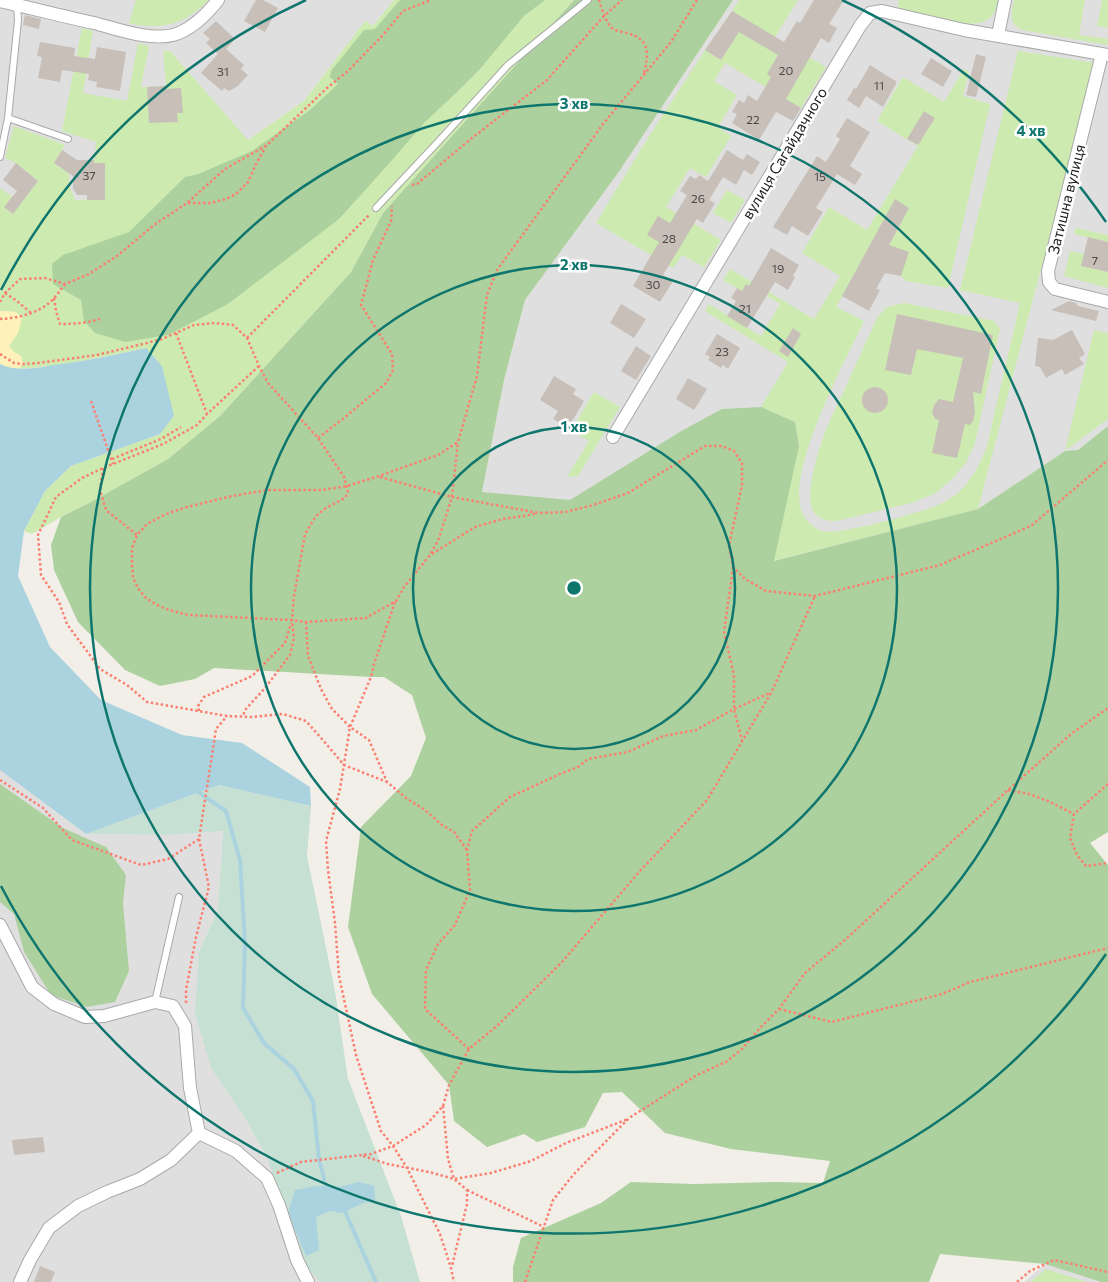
<svg xmlns="http://www.w3.org/2000/svg" width="1108" height="1282" font-family="Commissioner,sans-serif">
<rect width="100%" height="100%" fill="#f2efe9"/>
<!-- residential -->
<path fill="#e0dfdf" d="M18,0H211L198,14L186,22L172,28L151,30L140,29Z
M225,0H394L373,26L365,21L304,101L248,140L0,267V6L151,43L162,44L175,41L190,33L220,8Z
M733,0H1108V426L1078,450L1065,451L978,509L773,561L799,446L620,470L570,501L482,492L504,380L525,300L618,173Z
M0,770L86,834L169,835L223,831L218,909L199,952L245,1118L267,1158L303,1262L320,1282H0Z
M1045,1264L1101,1282H1024Z"/>
<!-- grass -->
<path fill="#cdebb0" d="M136,0H209C185,24 162,31 129,23Z
M394,0H574L383,213L351,272L220,416L168,459L89,503L61,517L32,534L24,531L45,491L71,466L160,434L146,348C104,357 62,366 19,369L23,364L21,356L14,352L9,346L18,333L16,312L0,311V188L21,203L38,181L16,163L5,158L14,126L65,145L54,163L60,168L65,161L69,162V184L75,200L105,199V163H94L96,142L62,131L82,28L93,31L83,93L127,101L138,43L149,46L141,87L166,86L163,51H170L248,140L304,101L365,21L373,26Z
M739,0H798L775,37L826,67L801,108L725,63L714,81L737,95L718,127L731,136L706,177L690,168L666,207L721,240L704,267L682,255L673,268L596,223L646,141L705,50L721,60L739,32L763,46L770,34L732,11Z
M897,0H998C995,20 984,24 965,24L898,8L899,3Z
M1014,0H1085L1079,35L1108,39V45L1022,30C1008,23 1011,13 1014,0Z
M1102,0H1108V28L1097,26Z
M1018,51L1095,63L978,509L773,561L799,446L795,422L761,407L788,362L705,311L709,304L761,336L780,304L747,284L742,291L723,280L730,269L814,319L840,276L802,253L829,207L867,230L918,146L877,121L903,77L944,102L964,69L969,72L963,96L990,104L948,288L906,281L901,276L889,245L909,208L895,200L836,307L864,321C846,360 783,475 803,514C806,521 815,529 822,531C837,536 924,512 940,504C947,501 957,494 962,489C974,477 981,461 987,446L1020,303L960,290Z
M727,190L745,200L731,223L713,213Z
M1076,228L1108,235V242L1074,234Z
M1070,251L1084,254L1082,266L1108,272V288L1064,276Z
M904,303L994,321L1000,329L975,443L966,463L952,479L936,493L911,503L836,521C827,521 819,520 813,511C804,494 819,449 825,432C830,419 837,406 843,393C854,368 866,342 878,316L887,307Z
M1094,330L1108,333V419L1065,451Z
M594,392L620,407L578,476L567,477L589,441L571,430Z
M1046,1269L1087,1282H1030Z"/>
<!-- forest -->
<path fill="#add19e" d="M400,0H545L524,16L480,69L456,93L425,122L386,167L339,219L228,304L168,335L125,342L95,333L84,321L81,300L53,284L52,264L63,255L129,232L185,177L198,174L252,151L310,110L338,84L330,77L331,71L364,30L375,29Z
M574,0H733L618,173L525,300L504,380L482,492L570,500L683,430L722,409L761,407L795,422L799,446L774,561L978,509L1065,451L1078,450L1108,426V832L1090,843L1108,865V1282H1101L1045,1264L940,1254L929,1282H513V1267L521,1238L601,1203L631,1182L694,1184L777,1182L823,1183L830,1161L731,1149L665,1133L622,1092L603,1093L585,1127L537,1142L524,1134L487,1147L454,1121L449,1085L372,994L348,927L361,827L411,776L426,738L412,695L384,677H371L214,668L195,679L160,686L125,670L78,622L54,570L51,545L61,517L89,503L168,459L220,416L351,272L383,213Z
M0,784L63,828L106,847L126,875L123,903L129,971L115,1002L87,1007L51,995L24,952L14,914L0,902Z"/>
<!-- wetland -->
<path fill="#c6e0d4" d="M219,785L311,806L307,856L335,991L348,1079L401,1216L420,1282H320L303,1262L267,1158L245,1118L211,1068L195,1013L199,952L218,909L223,831L169,835L86,834Z"/>
<!-- sand -->
<path fill="#fff1ba" d="M0,311L16,312L22,318L18,333L9,346L14,352L21,356L23,364L19,369L5,367L0,364Z"/>
<!-- water -->
<path fill="#aad3df" d="M146,348L162,366L174,416L160,434L71,466L45,491L24,531L18,576L50,647L101,700L182,735L242,743L310,787L311,806L219,785L86,834L0,770V364C16,372 37,368 54,365C85,361 115,355 146,348Z
M359,1182L374,1186L375,1201L363,1203L342,1213L330,1211L316,1217L319,1250L306,1256L288,1213L295,1190L317,1186L338,1187Z"/>
<g fill="none" stroke-linecap="round" stroke-linejoin="round">
<!-- stream -->
<path stroke="#aad3df" stroke-width="4" d="M195,790L226,811L240,860L245,943L243,1008L264,1043L294,1069L313,1101L319,1159L327,1191
M344,1209L376,1282"/>
</g>
<!-- building -->
<path fill="#c7bfb8" d="M256,0H263L278,8L265,32L244,21Z
M814,0H844L829,24L837,28L829,43L821,38L786,99L801,108L793,121L776,112L759,140L732,123L737,114L732,112L739,100L744,103L748,95L757,101L771,77L767,74L778,55L739,32L721,60L705,50L732,11L784,42L797,21L800,23Z
M25,15L41,19L39,29L23,25Z
M216,21L235,39L226,49L244,65L241,69L248,75L238,86L229,91L224,88L222,91L201,73L218,54L206,43L210,39L203,33Z
M40,42L75,48L74,56L95,59L97,47L126,52L120,91L96,87L97,82L88,80L89,74L62,70L60,82L38,78L42,57L37,56Z
M976,54L986,57L976,97L966,95Z
M931,58L952,71L943,87L921,74Z
M870,65L897,82L883,107L866,96L859,108L847,100L854,88L856,89Z
M166,86V89L181,88L183,113H177L178,122L149,123L147,87Z
M924,111L935,118L918,145L907,139Z
M847,118L870,132L850,166L862,174L855,185L837,174L816,208L823,212L808,236L792,226L787,235L773,227L817,156L826,162L840,139L836,136Z
M62,150L77,160H94V163H105V200H87V195H77L73,189V176L54,163Z
M727,150L743,160L747,154L760,162L752,175L744,170L736,185L723,177L709,200L715,203L703,223L697,219L663,275L673,281L660,302L633,286L659,242L647,235L658,216L670,223L687,195L680,191L690,176L696,179L699,175L708,181Z
M16,163L38,181L13,214L4,207L17,191L3,180Z
M895,199L909,208L889,245L909,252L901,276L885,273L876,289L880,290L869,311L842,296Z
M1088,237L1108,242V272L1081,266Z
M771,248L799,265L793,276L795,277L788,290L775,282L747,328L727,316L736,301L731,298L737,288L742,291L746,284L749,286Z
M1069,301L1076,303L1078,306L1099,311L1096,321L1051,310Z
M621,304L646,319L634,338L610,323Z
M897,314L993,335L981,394L973,392L975,413L973,421L970,425L965,424L957,458L932,453L939,420L935,419L932,412L934,405L939,399L953,402L963,358L917,349L911,375L885,370Z
M793,328L801,334L788,357L779,351Z
M1072,330L1085,354L1079,358L1084,364L1065,375L1062,369L1046,378L1040,367L1035,366L1038,338L1053,340Z
M717,334L740,348L728,369L723,365L721,368L708,360L710,357L705,354Z
M636,346L651,356L636,380L621,371Z
M554,376L576,389L573,394L584,401L568,428L553,419L558,411L540,400Z
M688,378L707,389L694,410L676,399Z
M862 400a13 13 0 1 1 26 0a13 13 0 1 1-26 0Z
M43,1137L45,1152L14,1155L12,1140Z
M40,1266L55,1272L51,1282H34Z"/>
<g fill="none" stroke-linecap="round" stroke-linejoin="round">
<defs>
<path id="lane" d="M8,118L68,139
M0,157L8,118L18,20L17,5
M376,208L438,142L508,65L588,0
M155,1002L179,897"/>
<path id="street" d="M0,1C31,8 62,16 94,23C117,29 150,41 173,35C191,30 207,14 218,0
M998,35L1005,0
M1102,54L1048,271L1049,282L1055,289L1108,302
M613,437L860,26L870,13L882,11L964,30L1108,55
M0,925L32,987L54,1004L85,1017L104,1016L155,1002L173,1006L185,1026L190,1088L199,1133
M199,1133L236,1151L267,1178L279,1205L297,1260L308,1282
M20,1282L30,1260L49,1228L78,1206L107,1192L140,1179L171,1160L199,1133"/>
</defs>
<!-- lane casing -->
<use href="#lane" stroke="#a9a9a9" stroke-width="8"/>
<!-- street casing -->
<use href="#street" stroke="#a9a9a9" stroke-width="14"/>
<!-- path -->
<path stroke="#fa8072" stroke-width="2.5" stroke-dasharray="2.5 2.5" stroke-linecap="butt" d="M599,0C602,9 605,21 612,28C616,31 622,32 627,33C650,39 649,53 644,73
M697,0L671,42L603,124L497,270L487,295L477,376L458,442L438,455L379,476L347,486L322,490H268L232,496L187,507L166,514L147,524L137,535L132,548V563L133,578L138,588L145,597L155,604L166,609L188,615L292,620L306,622L366,618L396,601L404,587L430,555L438,541L452,497L539,513L565,512L590,506L628,493L705,446H722L734,451L742,463V485L729,546L733,567L745,579L766,591L815,596L940,565L1031,526L1108,460
M412,185L417,184L472,138L547,80L604,16L622,0
M188,203H210L226,199L236,194L248,182L256,164L266,146
M5,293L17,301L31,313
M54,298L56,311L60,324C74,324 87,323 100,319
M0,302L5,293L20,279L45,278L65,284L89,274L117,256L154,225L187,203L225,169L267,145L327,88L348,71L383,35L403,11L431,0
M0,319C19,318 42,313 55,297C59,293 61,288 65,284
M176,333L207,414
M247,338L369,215
M0,354L14,363L23,364L38,363L97,355L147,343L162,339L194,325L215,323L233,325L247,338L259,366L268,383L318,438L344,477L348,492L345,498L326,508L316,516L305,534L294,596L292,620L294,638L290,655L265,688L245,710L243,716
M259,366L207,414L197,425L163,444L103,468L82,478L56,497L38,535L41,575L59,602L67,624L100,669L127,685L147,702L227,716L252,717L283,714L306,721L322,739L344,765L387,782
M91,401L113,464
M318,438L344,418L386,383L393,370L392,354L361,305L373,260L391,221L392,206
M112,459L161,439L181,427
M103,468L100,490L106,510L137,535
M380,477L452,497L458,442
M432,554L475,527L503,519L535,514
M733,567L724,632L734,675V709L742,741
M395,602L374,664L371,677L350,727L340,789L326,841L328,870L335,923L339,976L356,1055L381,1131L393,1146L407,1168L440,1234L451,1268L454,1282
M306,622L308,656L321,689L332,709L350,727L369,740L387,782L406,798L425,810L442,825L454,832L467,850
M199,711L198,706L204,697L252,676L285,643L291,623
M0,780L43,808L72,840L141,865L168,859L199,839
M1108,784L1074,814L1070,838L1077,855L1086,866L1108,863
M1008,790L1029,794L1048,801L1074,814
M186,1003V990L196,937L209,887L199,839L216,729L227,716
M779,1009L832,1022L942,994L970,982L1108,948
M469,1049L425,1009L426,970L438,944L455,925L470,890L467,850L472,831L510,797L560,774L578,767L588,759L628,752L663,736L696,730L734,709L770,693
M443,1106L448,1159L454,1179L491,1173L531,1161L566,1143L628,1119
M363,1156L388,1164L429,1172L454,1179L467,1190V1204L452,1266
M277,1173L301,1162L371,1154L393,1146L426,1125L443,1106L449,1085L469,1049L498,1025L562,962L639,872L707,800L771,693L815,596
M467,1190L544,1227
M525,1282L553,1200L574,1174L629,1118L697,1075L726,1062L742,1049L761,1027L779,1009L805,973L846,939L1008,790L1071,734L1108,708
M1017,1282L1030,1271L1054,1260L1108,1272"/>
<!-- lane -->
<use href="#lane" stroke="#fff" stroke-width="6"/>
<!-- street -->
<use href="#street" stroke="#fff" stroke-width="12"/>
</g>
<!-- distance rings -->
<g fill="none" stroke="#0f766e" stroke-width="2.5">
<circle cx="574" cy="588" r="161"/>
<circle cx="574" cy="588" r="323"/>
<circle cx="574" cy="588" r="484"/>
<path d="M1106 954A646 646 0 0 1 1 886M1 290A646 646 0 0 1 306 0M842 0A646 646 0 0 1 1106 222"/>
</g>
<g text-anchor="middle" dominant-baseline="central" stroke-width="5" stroke-linejoin="round" paint-order="stroke">
<!-- number labels -->
<g font-size="12" fill="#4b4948">
<text x="786" y="70">20</text>
<text x="223" y="71">31</text>
<text x="879" y="85">11</text>
<text x="753" y="119">22</text>
<text x="89" y="175">37</text>
<text x="820" y="176">15</text>
<text x="698" y="198">26</text>
<text x="669" y="238">28</text>
<text x="1095" y="260">7</text>
<text x="778" y="268">19</text>
<text x="653" y="284">30</text>
<text x="745" y="308">21</text>
<text x="722" y="351">23</text>
</g>
<!-- street labels -->
<g font-size="15" fill="#222" stroke="#fff">
<text transform="translate(784 153) rotate(-59)">вулиця Сагайдачного</text>
<text transform="translate(1066 199) rotate(-76)">Затишна вулиця</text>
</g>
</g>
<circle cx="574" cy="588" r="8" fill="#0f766e" stroke="#fff" stroke-width="2.5"/>
<g font-size="15" text-anchor="middle" font-weight="bold" fill="#0f766e" stroke="#fff" stroke-width="5" stroke-linejoin="round" paint-order="stroke">
<text x="574" y="109">3 хв</text>
<text x="1031" y="136">4 хв</text>
<text x="574" y="270">2 хв</text>
<text x="574" y="432">1 хв</text>
</g>
</svg>
